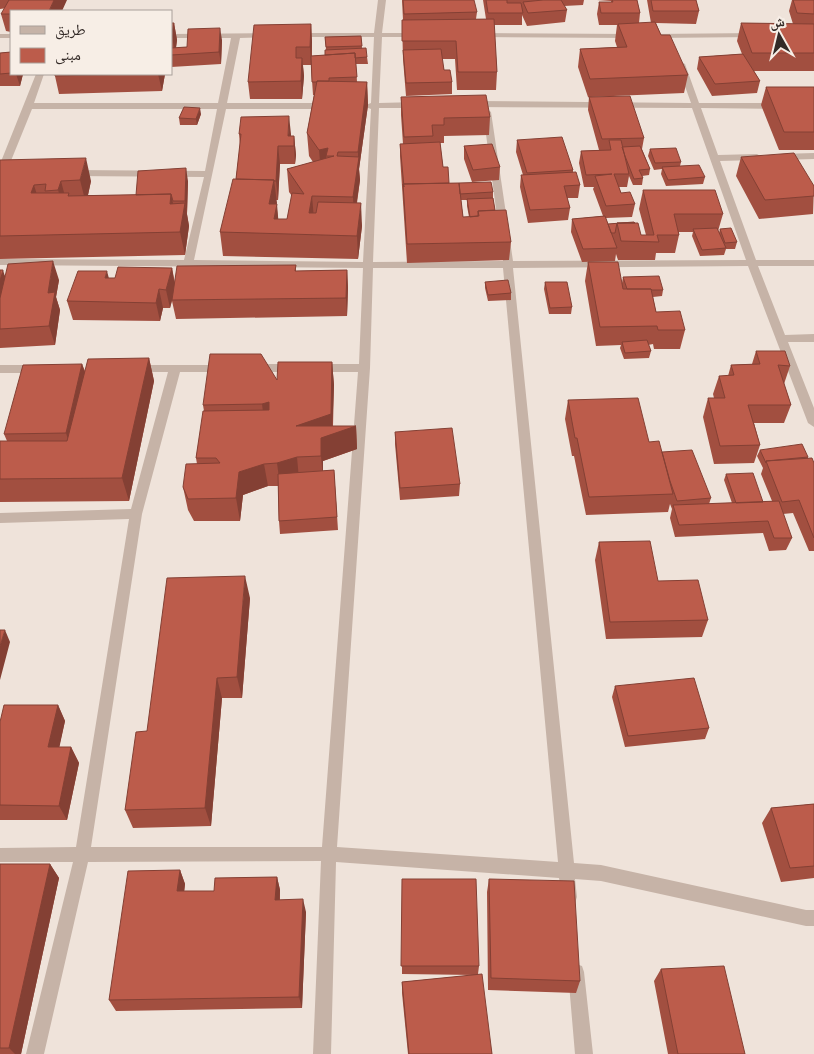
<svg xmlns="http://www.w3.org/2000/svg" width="814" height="1054" font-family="Ubuntu,'Noto Naskh Arabic',sans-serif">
<rect width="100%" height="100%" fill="#efe3da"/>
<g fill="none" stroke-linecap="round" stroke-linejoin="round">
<!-- minor -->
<path fill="#c6b3a7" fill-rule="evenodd" d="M378,0H386L382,33H419L423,35L419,37H382L379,103L417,102L421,105L417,108H379L373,262L503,261L483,112L487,109L491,112L513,261L746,260L692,108L474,107L470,104L474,101L691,103L677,64L681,62L685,64L699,103H779L783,106L779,109L701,108L718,155L757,154L762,157L757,160L720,161L756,260H814V266H758L785,335L814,334V342H788L814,408V427L808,423L748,266L513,268L574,863L601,865L806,910H814V926H806L601,881L575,879L577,897L575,903L569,905L563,903L559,878L336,862L331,1054H313L321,861L88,862L44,1054H26L73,862H0V848L76,847L129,519L0,523V513L131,509L168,372H135L129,368L131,365H229L231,368L229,371L225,372H180L142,514L91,847H322L358,372H317L311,368L317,364H359L363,268L0,265V259L184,260L204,177L72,176L67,173L72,170L205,171L217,109H32L6,173L1,176L0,164L36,74H44L34,103H218L231,38H171V34L272,33V37H269L240,38L227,103H329L333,106L329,109H226L194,260L363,262L371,109L363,106L371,103L374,37H296L292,35L296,33H374ZM373,268H503L558,862L337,847L370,368Z
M476,33L631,34L635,36L631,38L479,37L475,35Z
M757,33L758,35L754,37L654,38L650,36L654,34Z
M0,34H11V38H0Z
M814,153V159L780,160L775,157L780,154Z
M252,364H295L301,368L295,372H252L246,368Z
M0,365H37L43,369L37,373H0Z
M576,964L582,966L584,972L593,1054H575L568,972L570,966Z"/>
</g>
<!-- wall -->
<path fill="#a24f40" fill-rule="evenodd" d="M0,0H67L0,9Z
M402,0L477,12L476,19H486L483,0H584L583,5L564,6L567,10L565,22L527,26L522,15V25H494L497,72L496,90H457L455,59H442L444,70L452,82V94L406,96L403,59L402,20H403Z
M597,0H637L640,13L639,23H651L647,0H696L699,11L696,24L656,23L661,35L688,75L684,93L590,97L644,138L642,149L650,169L649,175L642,176L643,178L642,185H633L629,176L627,187H619L621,193L635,204L632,217L606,218L608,224L634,222L641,235H646L639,209L643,190L723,214L718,231L719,233L720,229L737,242L735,249H726L724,255L700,256L692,236L693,232H679V235L675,253H656L655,260H618L616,254L615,261L582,262L571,232L572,219L603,216L593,189L594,187H584L579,163L581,151L599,150L588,110L589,97H588L578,67L580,49L617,47L615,41L617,25H599L597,14L599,2H611V1Z
M792,0H814V71H754L760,81L757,93L712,96L697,69L699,57L742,54L737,41L741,23L793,24L789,11Z
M1,14H11V32L6,31Z
M171,23H174L177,40L176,48L187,47L222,40L221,64L171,67Z
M311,24L312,42V56L325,55L326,50L325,37L361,36L362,48L367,57L368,64H356L357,82H367L368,105L359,169L360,180L357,203L362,226L358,259L223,256L220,232L236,179L240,145L239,134H291V136H294L296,155L295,164H280L278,200H276L278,219H287L292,196L289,192L287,169L313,162L309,156L307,133L314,95H313L311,65H303L304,76L302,99H250L248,82Z
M11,52V74H23L20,86H0V53Z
M55,74H165L162,91L59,94L55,76Z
M766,87H814V150H779L761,105Z
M401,97L490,117L489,135L444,136V143H440L443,167L449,183H459L493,192V198L495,210L511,242L509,260L407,263L400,156V144H403L401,115ZM461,200H467V206L469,217H463Z
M201,114L197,125H180L179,118Z
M517,140L573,170V172L580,185L578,198H567L570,208L568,220L528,223L520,187L521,175H523L516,152Z
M464,146L500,167L499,180L472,182L464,159Z
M650,149L681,162L680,166L705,177L703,184L666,186L661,174L662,169L654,170L648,156Z
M741,157L814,186L813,214L759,219L736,176Z
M0,160L91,181L88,195H136L188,181L187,214L189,226L185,255L0,259Z
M588,262L622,283L623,277L663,290L662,296L653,297L656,312L685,330L680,349H654L653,344L648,345L651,351L649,358L624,359L620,348L621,345L596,346L585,281Z
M296,265V271L347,270L348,288L347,316L176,319L172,301L170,308H163L160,321L73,320L67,301L109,278H115L172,268L175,283Z
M0,270L5,276L59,280L56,297L60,310L55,345L0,348Z
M485,282L511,293V300L488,301L485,288Z
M545,282L572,307L571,314H549L544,289Z
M756,351L790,366L784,384L791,405L784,423H754L760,445L754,463L714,464L703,417L708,398H714L713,394L719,376H728L731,365L752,364Z
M149,358L154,381L129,501L0,502V441H7L4,434L82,364L85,371Z
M332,362L334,385L333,426H356L357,449L323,461V471L334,470L338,530L280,534L279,521L278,486H268L243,495L240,521H194L188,510L183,487L197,464L196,458L204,411L203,405Z
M568,400L649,442L662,452L711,498L709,504L732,503L724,480L726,474L763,502L772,501L761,474L763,468L757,456L760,450L808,457V458L814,463V551H809L793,513L783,514L792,538L786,550L769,551L763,533L675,537L670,518L672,509L670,504L668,512L586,515L574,456H572L565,419Z
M395,432L460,484L459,496L400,500L395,444Z
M599,542L708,620L702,637L606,639L595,560Z
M250,598L242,698H222L211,826L133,828L125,810L147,731Z
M615,686L709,728L705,739L625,747L612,697Z
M58,705L65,721L59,747H71L79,763L67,820H0V722Z
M814,804V878L781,882L762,823L771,808Z
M0,864H50L59,878L21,1054H0Z
M180,870L185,884L184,891H214L277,877L280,890V900L306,912L302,1008L116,1011L109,1000Z
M402,879L479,966L478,974L492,1054H408L402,993V982L474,975L402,974Z
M489,879L580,981L576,993L488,990L487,892Z
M661,969L745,1054H668L654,981Z"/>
<!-- shaded-wall -->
<path fill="#844034" d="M54,0H67L62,11H49Z
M174,23L177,40L175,54L172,36Z
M311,24L312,42L311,65L310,47Z
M220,28L222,40L221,64L219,52Z
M302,58L304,76L302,99L301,81Z
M16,74H23L20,86Z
M158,74H165L162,91Z
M367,82L368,105L359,169L360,180L354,220L353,197L358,163V152Z
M200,108L201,114L197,125L196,119Z
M289,116L291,134L290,146L288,136Z
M294,136L296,155L295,164L294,146Z
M278,146L280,164L278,200L276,181Z
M328,148L326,156L327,171L321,173L319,150Z
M86,158L91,181L86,204L80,180Z
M186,168L188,181L187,213L185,201Z
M274,180L277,203L271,227L269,204Z
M61,181L67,204L65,213L58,190Z
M34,185L41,208L31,193Z
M171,194L176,217L170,204Z
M312,196L314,219L311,236L309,213Z
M185,203L189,226L185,255L180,232Z
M361,203L362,226L358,259L357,236Z
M277,204L279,228L274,219Z
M53,261L59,280L56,297L60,310L55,345L49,326L48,293Z
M172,268L175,287L170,308L166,290Z
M3,270L7,283L0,312V281Z
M347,270L348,288L347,316L346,298Z
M107,271L112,290L105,278Z
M159,289L163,308L160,321L156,303Z
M149,358L154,381L129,501L122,478Z
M332,362L334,385L332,434L356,426L357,449L323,461V479L321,456L296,426Z
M82,364L88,382L72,452L66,433Z
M269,402L272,425L265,428L262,404Z
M297,457L299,479L280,486L277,463Z
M264,464L268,486L243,495L240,521L236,498L239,472Z
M245,576L250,598L242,698L237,677Z
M5,630L10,642L0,680V646Z
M217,678L222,698L211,826L205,808Z
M58,705L65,721L56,763L48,747Z
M71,747L79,763L67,820L59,806Z
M50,864L59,878L21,1054H15L9,1048Z
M180,870L185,884L183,904L177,891Z
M277,877L280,890L279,913L275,900Z
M303,899L306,912L302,1008L299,997Z"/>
<!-- building -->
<path fill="#bc5c4b" stroke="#844034" d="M9,0H54L49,11H11V14H1Z
M403,0H474L477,12L404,14Z
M486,0H507V3H521L523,13H488Z
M543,0H561L567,10L528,13L523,2Z
M612,0H637L640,13H601L599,2H613Z
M651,0H696L699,11H653Z
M793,0H814V14L797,13Z
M494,19L497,72H458L456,41H402V20Z
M655,22L661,35H670L688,75L590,79L580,49L627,47L618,24Z
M171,23H174L171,36Z
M741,23L814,24V53H752Z
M311,24L310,47H296V58H302L301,81L248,82L254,25Z
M220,28L219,52L171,55V48L187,47L188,29Z
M361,36L362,46L326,47L325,37Z
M366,48L367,57L355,58V53L325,55V50Z
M441,49L444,70H450L452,82L406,83L403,50Z
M11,52V73L0,74V53Z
M355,53L357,77L329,78V81H317V82H312L311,56Z
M743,54L760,81L715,84L699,57Z
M55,74H137L55,76Z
M317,81L367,82L358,152H338L337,156L359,157L353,197L312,196L309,213H316L318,202L361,203L357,236L220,232L233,179L274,180L269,204H277L274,219H287L292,193L304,194L287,169L334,156H326L328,148L319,150L307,133Z
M766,87H814V132H784Z
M486,95L490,117L444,118V125H432L433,136L404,137L401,97Z
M630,96L644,138L602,139L589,97Z
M184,107L200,108L196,119L179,118Z
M289,116L288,136H294V146H278L276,181H274V180L236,179L241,134H239L241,117Z
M562,137L573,170L527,173L517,140Z
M609,140H621L629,174H614L621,193L630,192L635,204L606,206L595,176L612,174L586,175L581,151L611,150Z
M440,142L443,167H448L449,183L403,184L404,187L400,144Z
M492,144L500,167L473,170L464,146Z
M640,146L650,169L639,170L643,178L634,179L625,156L622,147Z
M676,148L681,162L655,163L650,149Z
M794,153L814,186V196L765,200L741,157Z
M86,158L80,180L61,181L58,190L45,191L46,184L34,185L31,193H69L68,196L171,194L170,204L185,203L180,232L0,236V160Z
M699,165L705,177L668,180L662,167Z
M186,168L185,201H173L171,194L136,195L138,171Z
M576,172L580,185L564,186L570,208L530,210L521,175Z
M491,182L493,192L460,194L459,183Z
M459,183L463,217L479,216L478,211L506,210L511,242L407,244L403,184Z
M643,190H715L723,214H674L679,235H657L659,242L621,241L617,223H638L641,235H654Z
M493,198L495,210L478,211V216L470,217L467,199Z
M605,216L617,248L583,249L572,219Z
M634,222L635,223H617L615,233H611L608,224Z
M717,228L726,248L702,250L693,229Z
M731,228L737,242L725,243L720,229Z
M53,261L48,293L55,292L49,326L0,329V298L8,264Z
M588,262H618L623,289H651L656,312L680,311L685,330H658L657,326L600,327Z
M296,265L295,271L347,270L346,298L172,300L177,266Z
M118,267L172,268L166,290L159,289L156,303L67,301L78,271H107L105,278H115Z
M0,270H3L0,281Z
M659,276L663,290H652L651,289H627L623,277Z
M508,280L511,293L488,295L485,282Z
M545,282H567L572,307L550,308Z
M647,340L651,351L625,353L622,342Z
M756,351H785L790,366L778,365L791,405H748L760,445L720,446L708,398H725L719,376L734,375L731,365L760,364Z
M210,354H261L277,380L278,362H332L331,414L296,426H356L321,438V456L297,457L277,463L264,464L239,472L236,498L188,499L183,487L186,464L220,463L216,458H196L203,411L269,410V402L262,404L203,405Z
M149,358L122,478L0,479V441H67L88,359Z
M82,364L66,433L4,434L23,365Z
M638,398L649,442L659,441L673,494L589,497L577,438H575L568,400Z
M452,428L460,484L400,488L395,432Z
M802,444L808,457L766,461V463L760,450Z
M692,450L711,498L677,501L670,481L662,452Z
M812,458L814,463V538L799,500L782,502L766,461Z
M334,470L337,517L279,521L278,474Z
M753,473L763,502L736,503L726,474Z
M779,501L792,538H774L768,521L679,525L673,505Z
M650,541L658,581L698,580L708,620L610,622L599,542Z
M245,576L237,677L217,678L205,808L125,810L136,732L147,731L167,578Z
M0,630H5L0,646Z
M694,678L709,728L628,736L615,686Z
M4,705H58L48,747H71L59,806L0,805V722Z
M814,804V866L790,868L771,808Z
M0,864H50L9,1048H0Z
M180,870L177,891H214L215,878L277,877L275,900L303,899L299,997L109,1000L128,871Z
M402,879H476L479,966H401Z
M489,879L574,881L580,981L491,978Z
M724,966L745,1054H678L661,969Z
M482,974L492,1054H409L402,982Z"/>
<!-- legend -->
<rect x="10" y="10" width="162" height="65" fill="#f7eee6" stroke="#a9a09a"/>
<rect x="20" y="26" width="25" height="8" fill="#c6b3a7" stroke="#a9a09a"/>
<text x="55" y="35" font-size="15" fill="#332a27">طريق</text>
<rect x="20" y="48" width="25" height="15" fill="#bc5c4b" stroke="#a9a09a"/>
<text x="55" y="60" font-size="15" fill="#332a27">مبنى</text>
<!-- north arrow -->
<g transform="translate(779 35) rotate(352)" stroke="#f7eee6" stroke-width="4" paint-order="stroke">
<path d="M0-4L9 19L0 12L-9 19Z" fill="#332a27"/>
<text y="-8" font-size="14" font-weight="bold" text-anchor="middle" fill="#332a27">ش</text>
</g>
</svg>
